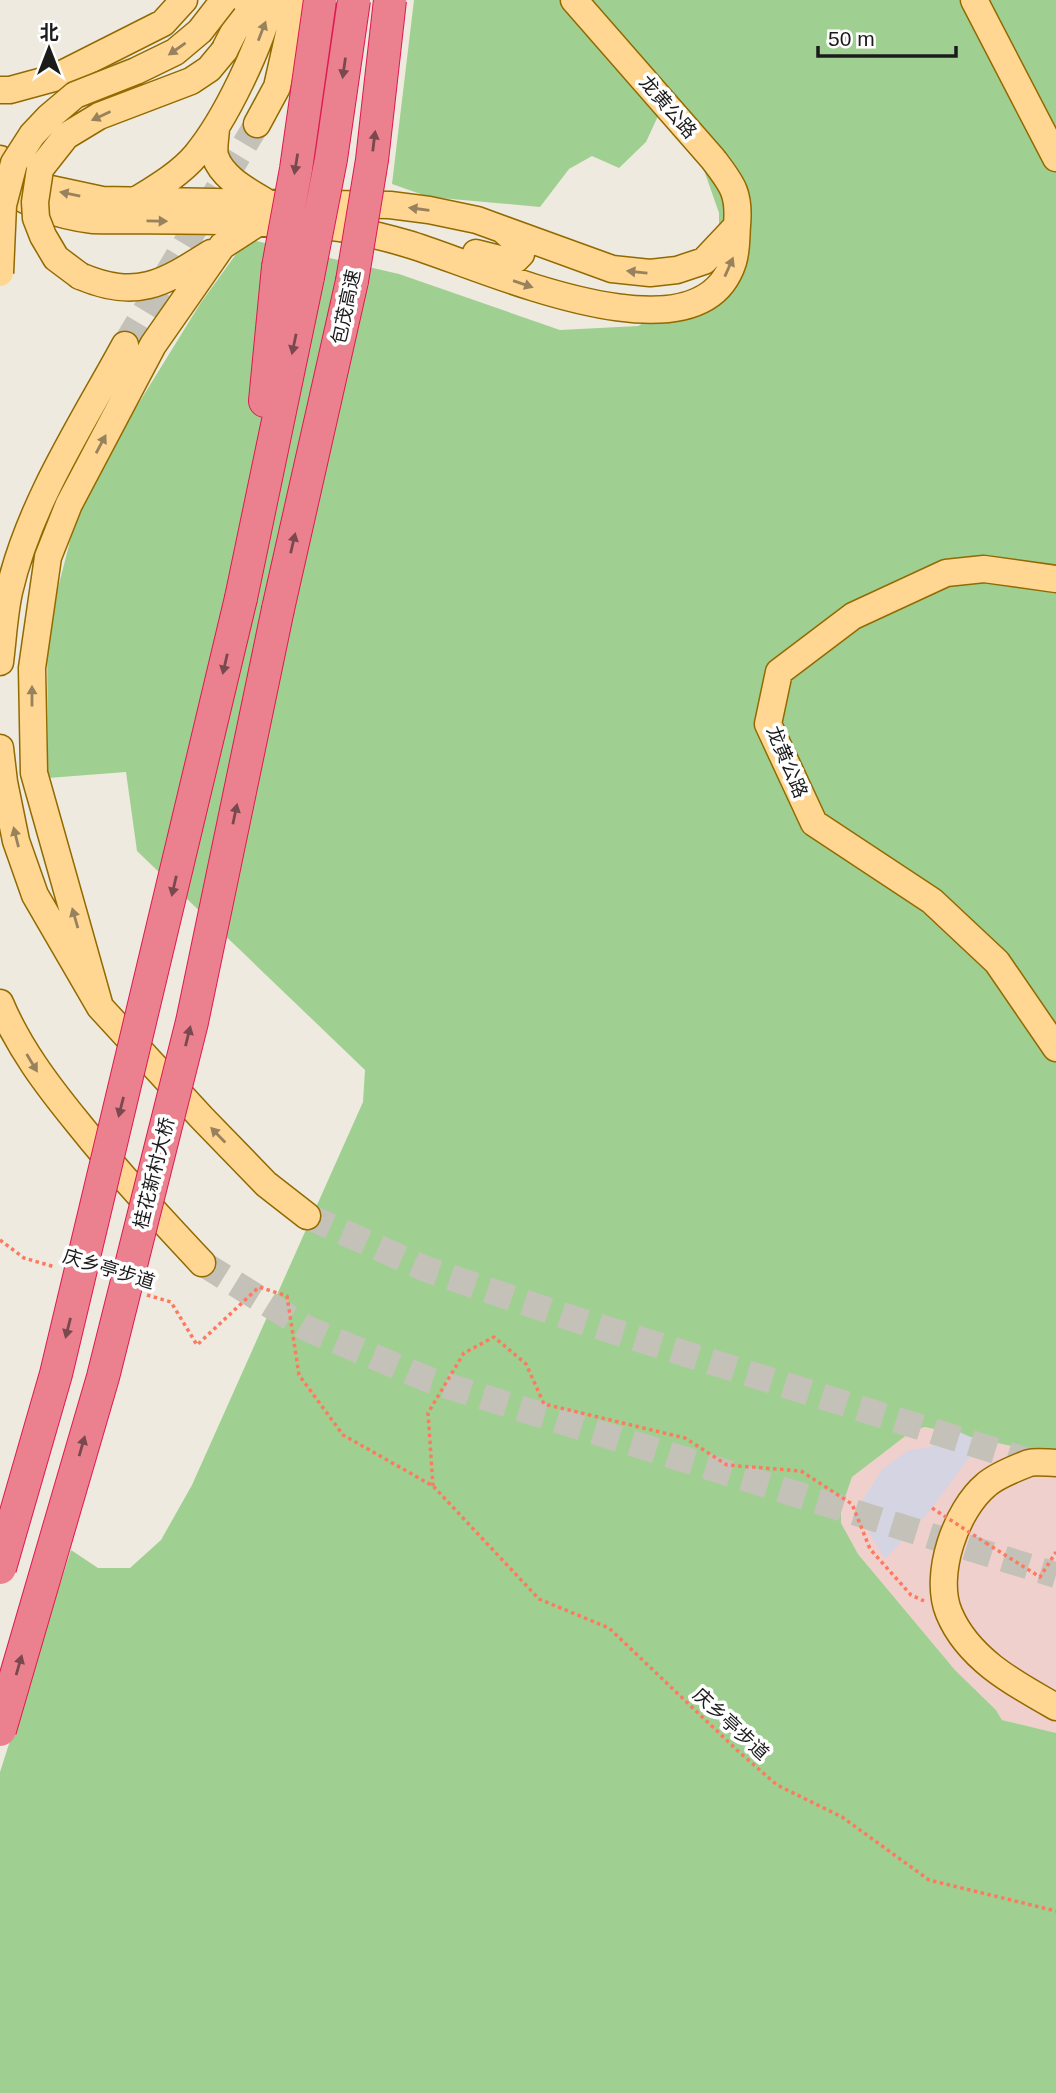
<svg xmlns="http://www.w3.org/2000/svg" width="1056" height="2093" font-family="Helvetica,'Noto Sans SC',sans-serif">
<rect width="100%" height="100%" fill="#eeeadf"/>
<!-- commercial -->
<path fill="#f0d0cd" d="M925,1427L1056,1456V1733L1002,1720L996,1710L955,1670L858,1554L841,1524V1509L851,1477L912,1431Z"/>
<!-- forest -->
<path fill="#a0d091" d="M414,0H1056V1456L925,1427L912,1431L852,1477L841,1509V1523L858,1554L955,1670L996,1710L1002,1720L1056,1733V2093H0V1772L71,1550L98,1568H130L161,1540L192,1485L363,1102L365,1070L137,851L126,772L48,778L47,630L82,495L200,304L247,239L399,274L560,330L638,326L705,290L711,278L719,229V213L697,150L658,116L646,142L619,168L592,156L569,169L540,207L429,197L392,184Z"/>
<!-- plaza -->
<path fill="#d5d4e3" d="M951,1428L981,1442L927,1514L885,1559L869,1532L861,1503L882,1469L909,1450L931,1447L936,1438Z"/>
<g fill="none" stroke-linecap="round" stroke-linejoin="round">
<!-- major-tunnel -->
<path stroke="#c4c1b8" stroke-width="26" stroke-dasharray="26 13" stroke-linecap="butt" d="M125,345L257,124
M307,1216L426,1269L565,1316L1044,1466
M202,1263L308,1329L432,1381L1056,1575"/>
<defs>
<path id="major" d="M974,0L1056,158
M224,51L250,0
M0,90H10L54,78L163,23L184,0
M257,124L277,87L290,29L293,0
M216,127C216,135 213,148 215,156C222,178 248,191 266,202
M0,159L23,178L46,188L102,200L390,205L429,210L477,220L612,269L650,273L677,270L704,261L737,226
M0,183C28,206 57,215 92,220C159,221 227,219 293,225C311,226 329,226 346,229C367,233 388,238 408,244C477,264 698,370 733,262C737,249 736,238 737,225C740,193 732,184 713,159L574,0
M135,201C156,188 180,174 196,155C226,119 260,46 272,0
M476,253L500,259H516L521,254V246L503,230
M80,276C137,300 162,284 211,253
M1056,579L984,569L946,573L853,616L779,672L768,724L814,823L932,901L997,962L1056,1048
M0,662C3,639 4,615 9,592C29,504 82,424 125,345
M0,748L4,782L16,841L35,895L100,1007L202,1118L266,1184L307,1216
M0,1003C19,1048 47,1085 78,1123C117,1172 159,1217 202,1263
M100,1007L34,773L32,668L48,557L69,504L153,345L222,246L259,222
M1056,1463C1048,1463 1037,1461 1029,1463C1016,1468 996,1476 986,1485C956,1510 933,1575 949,1613C968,1659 1015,1684 1056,1707"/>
<path id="highway" d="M265,401L278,267
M241,598L308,277
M278,609L352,281"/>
</defs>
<!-- major casing -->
<use href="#major" stroke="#926a00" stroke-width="29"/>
<!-- highway casing -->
<use href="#highway" stroke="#df1951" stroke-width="34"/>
<!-- path -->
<path stroke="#ff795f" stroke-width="3.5" stroke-dasharray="3.5 3.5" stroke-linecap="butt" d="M0,1240L24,1258L55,1267
M147,1295L171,1302L197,1345L259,1287L287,1296L299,1375L343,1435L433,1486L539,1599L609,1628L739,1752L777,1785L842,1817L929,1880L1056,1911
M433,1486L428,1413L464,1353L494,1337L526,1364L544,1404L685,1438L727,1465L801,1471L852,1504L870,1549L911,1595L924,1601
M986,1543L1040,1577L1056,1552"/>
<!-- major -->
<use href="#major" stroke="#ffd793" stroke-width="26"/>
<!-- highway -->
<use href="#highway" stroke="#eb818e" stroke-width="32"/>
<defs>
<path id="major-bridge" d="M0,273L3,205L14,163L32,135L49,117L75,95L136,71L175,52L200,31L224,0
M80,276L56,258L43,236L36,218L35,202L40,169L66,136L99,116L191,81L209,69L224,51"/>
<path id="highway-bridge" d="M278,267L296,169L320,0
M308,277L331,159L354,0
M352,281L372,160L390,0
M0,1568L56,1374L241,598
M0,1730L103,1377L192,1022L278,609"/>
</defs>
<!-- major-bridge casing -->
<use href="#major-bridge" stroke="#926a00" stroke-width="29" stroke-linecap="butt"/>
<!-- highway-bridge casing -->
<use href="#highway-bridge" stroke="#df1951" stroke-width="34" stroke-linecap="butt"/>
<!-- path-bridge -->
<path stroke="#ff795f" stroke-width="3.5" stroke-dasharray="3.5 3.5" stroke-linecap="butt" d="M932,1508L986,1543"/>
<!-- major-bridge -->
<use href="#major-bridge" stroke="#ffd793" stroke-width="26"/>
<!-- highway-bridge -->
<use href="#highway-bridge" stroke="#eb818e" stroke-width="32"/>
</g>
<!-- one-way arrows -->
<defs><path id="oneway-solid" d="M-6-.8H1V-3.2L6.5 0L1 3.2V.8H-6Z" transform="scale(1.75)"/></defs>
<g fill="#98825d">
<use href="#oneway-solid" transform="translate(262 31) rotate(-69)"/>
<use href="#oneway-solid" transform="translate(177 49) rotate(145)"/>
<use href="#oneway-solid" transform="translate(101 116) rotate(155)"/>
<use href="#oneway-solid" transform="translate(70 194) rotate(-168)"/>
<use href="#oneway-solid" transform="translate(419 209) rotate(-172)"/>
<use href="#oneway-solid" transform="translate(157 221) rotate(1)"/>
<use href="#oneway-solid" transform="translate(729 267) rotate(-66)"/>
<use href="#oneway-solid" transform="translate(637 272) rotate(-174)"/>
<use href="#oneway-solid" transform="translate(523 284) rotate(19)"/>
<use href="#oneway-solid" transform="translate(101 444) rotate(-62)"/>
<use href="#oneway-solid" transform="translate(32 696) rotate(-90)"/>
<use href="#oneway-solid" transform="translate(16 837) rotate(-104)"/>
<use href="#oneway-solid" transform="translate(75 918) rotate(-106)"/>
<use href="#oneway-solid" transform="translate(32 1063) rotate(59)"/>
<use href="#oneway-solid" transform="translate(218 1135) rotate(-134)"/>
</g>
<g fill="#79494f">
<use href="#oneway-solid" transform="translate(344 68) rotate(98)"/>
<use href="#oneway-solid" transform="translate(374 141) rotate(-83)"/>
<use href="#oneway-solid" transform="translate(296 164) rotate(99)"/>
<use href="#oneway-solid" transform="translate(294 344) rotate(102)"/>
<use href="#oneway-solid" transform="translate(293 543) rotate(-77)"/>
<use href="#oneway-solid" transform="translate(225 664) rotate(103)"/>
<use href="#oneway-solid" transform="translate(235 814) rotate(-78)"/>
<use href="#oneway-solid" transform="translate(174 886) rotate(103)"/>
<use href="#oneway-solid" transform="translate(188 1036) rotate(-76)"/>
<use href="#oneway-solid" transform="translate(121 1107) rotate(104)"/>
<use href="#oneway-solid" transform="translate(68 1328) rotate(104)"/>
<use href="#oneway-solid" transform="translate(82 1446) rotate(-74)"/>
<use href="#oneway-solid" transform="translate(19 1665) rotate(-74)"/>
</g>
<g text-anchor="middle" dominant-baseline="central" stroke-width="7" stroke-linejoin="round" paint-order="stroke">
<!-- street labels -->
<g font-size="19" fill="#1b1b1b" stroke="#fff">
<text transform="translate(668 107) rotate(49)">龙黄公路</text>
<text transform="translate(346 307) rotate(-78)">包茂高速</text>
<text transform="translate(787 762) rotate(67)">龙黄公路</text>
<text transform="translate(154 1173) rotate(-76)">桂花新村大桥</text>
<text transform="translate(109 1269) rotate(17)">庆乡亭步道</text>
<text transform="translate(731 1724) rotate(43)">庆乡亭步道</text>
</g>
</g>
<!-- north arrow -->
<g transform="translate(49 49)" stroke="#ffffff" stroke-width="5" paint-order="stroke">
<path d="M0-5L12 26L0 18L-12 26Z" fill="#1b1b1b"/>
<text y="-10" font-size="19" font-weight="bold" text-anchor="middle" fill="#1b1b1b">北</text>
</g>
<!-- scale -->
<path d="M818 46v10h138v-10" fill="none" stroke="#1b1b1b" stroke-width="3.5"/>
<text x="828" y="46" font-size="21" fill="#1b1b1b" stroke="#ffffff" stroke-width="5" paint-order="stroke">50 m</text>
</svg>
